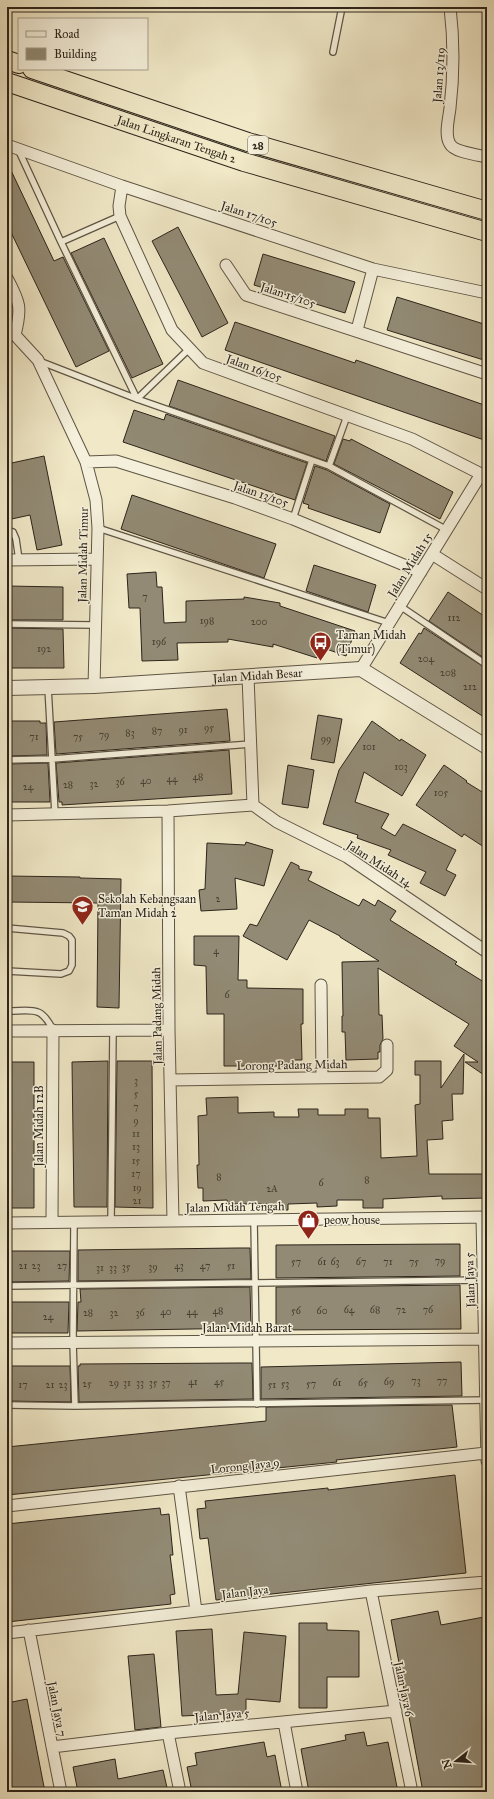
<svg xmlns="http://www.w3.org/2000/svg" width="494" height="1799" font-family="'IM FELL Great Primer',serif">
<rect width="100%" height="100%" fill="#f0e8c7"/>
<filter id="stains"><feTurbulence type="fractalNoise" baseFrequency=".005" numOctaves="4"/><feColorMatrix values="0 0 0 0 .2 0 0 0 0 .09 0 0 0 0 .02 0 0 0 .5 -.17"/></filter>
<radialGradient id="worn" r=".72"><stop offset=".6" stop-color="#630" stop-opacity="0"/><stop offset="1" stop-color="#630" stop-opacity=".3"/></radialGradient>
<!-- building -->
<path fill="#928a74" stroke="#2d241a" d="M7,162L54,261L63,257L109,351L76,367L7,224Z
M178,227L228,323L202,337L152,241Z
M104,238L163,364L132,378L71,253Z
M263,254L355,282L345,313L254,285Z
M397,297L487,325V361L387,330Z
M235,322L355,363L356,360L487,406V441L225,350Z
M178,380L335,436L326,461L169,406Z
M134,410L164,420L166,414L307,463L295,500L123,442Z
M343,439L350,441L351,439L453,492L440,519L334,464Z
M44,456L62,545L37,550L30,515L7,520V464Z
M315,466L327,470L390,504L380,533L308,508L309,505L303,503Z
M132,495L276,544L264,578L121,529Z
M314,565L376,585L368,612L306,591Z
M156,572L157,587H162L164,623L186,622V601L244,599V597L280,603V606L355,631L346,656L321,647L317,658L273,644V647L228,639V642L177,643L178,660L142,661L140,608H129L127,574Z
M7,586L63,587V620H7Z
M448,592L487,618V660L429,621Z
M7,628L63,629L64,668H7Z
M424,628L487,669V719L400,663L419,633L421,634Z
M227,709L230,741L56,754L54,722Z
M318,715L342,719L334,763L311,759Z
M7,721H40V723H46L47,755L7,756Z
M372,721L400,741L401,739L426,755L402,796L364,772L355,802L389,814L381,828L395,836L403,824L456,850L446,870L456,875L445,896L420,883L426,872L388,855L391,850L357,838L358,835L323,824L339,770Z
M229,750L232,794L62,805V802H59L56,763Z
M48,763L50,802H7V764Z
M288,765L314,770L308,808L282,804Z
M444,765L467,781L466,782L487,795V849L464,834L462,837L416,805Z
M246,842L273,850L264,886L235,878L237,909L201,911L199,890L205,889L207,843L245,845Z
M291,862L299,866V869L312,872L308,880L359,906L363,899L375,906L378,900L396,911L390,920L457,962L455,964L487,984V1077L465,1062H478L454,1046L469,1024L378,968L379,1015H382L383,1039L380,1045V1052H378V1059L346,1060L345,1032H342V1016H343L342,962L379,961L340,937V936L309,920L287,960L243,936L250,924L257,926Z
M7,876L80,877V878L121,879L119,1008L97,1007L98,903L7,902Z
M194,936H239L238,980H247V988L303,989V1024H301L302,1060H294V1066H224V1014H207L206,966L194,965Z
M464,1054L463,1094H452L453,1120L442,1121L443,1139L427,1140L429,1174H487V1198L442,1199V1196L383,1199V1208H363V1200H337V1206L317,1207V1203L288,1204V1210H267V1204H228L227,1200L203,1201V1188H198L197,1165H199L198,1116L207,1115L206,1098L238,1097V1113L274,1112V1117H299L298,1109H318V1115H345V1109H368V1118H380L381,1158L417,1156L415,1105L420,1104V1075H415V1061H441V1088Z
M108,1061L107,1207H74L72,1062Z
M117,1061H152L153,1208L115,1207Z
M7,1062H34V1208H7Z
M460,1244V1276L276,1278V1245Z
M237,1248H250L251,1279L78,1281V1250Z
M7,1251H70L69,1281L7,1282Z
M460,1285L461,1329L276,1330V1287Z
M250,1287L251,1328L77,1331L78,1302H81L80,1289Z
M7,1302H69L68,1333H7Z
M461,1362L462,1396L261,1399V1367Z
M239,1363H252L253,1399L79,1402L78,1366H80V1364Z
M7,1366H70L71,1402L7,1401Z
M452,1405L457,1447L336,1460L337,1462L7,1495V1447L266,1421V1407Z
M455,1475L466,1573L216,1600L208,1538L200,1539L197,1509L206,1508L205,1501L328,1488V1490Z
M160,1508L161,1515L169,1514L173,1555H170L175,1594L170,1595L171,1604L7,1622V1524Z
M438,1611L441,1625L484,1617L487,1629V1792H423L391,1620Z
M299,1623H327V1630L359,1631V1677H327V1708H299Z
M212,1629L216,1695L238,1694L244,1632L286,1636L280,1702L246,1699V1713L182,1716L176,1631Z
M154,1654L161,1727L135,1730L128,1656Z
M27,1699L45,1792H7V1703Z
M364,1732L367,1746L388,1742L398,1792H309L301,1749L346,1740L345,1735Z
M264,1742L267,1757L275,1755L282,1792H192L187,1767L197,1765L195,1753Z
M115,1759L118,1779L163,1770L168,1792H78L73,1767Z"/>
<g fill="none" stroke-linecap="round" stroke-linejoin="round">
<defs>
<path id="service" d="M333,52L342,7
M18,149L61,242L120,216
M61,242L137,399
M39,361L137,399L329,466L447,530
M137,399L190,348
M329,466L347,416
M293,519L312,460
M98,528L389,623
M7,530L13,532L16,539L19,560
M400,606L487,665
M7,624L94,625
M48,687L55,814
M7,760L52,759L251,744
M7,928L63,933L69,936L72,940V965L69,971L61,974L7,971
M7,1011C32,1011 41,1005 53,1030
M254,1220L257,1404
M74,1222L73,1342L75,1406
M111,1222L113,1030
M7,1286L483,1280
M7,1405L75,1406L487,1400"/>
<path id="minor" d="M450,7C454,41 454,74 450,108C449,118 444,135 450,144C454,152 478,155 487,157
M7,145L122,186L373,269L487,293
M122,186L119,206L120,216L172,330L203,363L412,439L481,474L361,669
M226,265L246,295L487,374
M7,278C20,302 22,308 15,335
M357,330L373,269
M7,331L15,335L38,360L86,462L96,500L98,528L94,686
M86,462L116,461L235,498L293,519L421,572
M432,554L487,589
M7,560L96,559
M248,676L253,805
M168,811L169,1030L173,1221
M7,815L168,811L253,805L277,822L347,857L487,952
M321,985L322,1077
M7,1031L169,1030
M170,1080L379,1077L387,1070V1045
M482,1218L487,1461
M52,1222L53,1030
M7,1223L487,1217
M7,1343L487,1339
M179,1486L196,1611
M7,1506L486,1453
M371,1591L412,1792
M29,1630L61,1792
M7,1633L371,1591L487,1582
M284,1722L297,1792
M168,1733L180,1792
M52,1747L168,1733L396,1711"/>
<g id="tertiary">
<path id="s1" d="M7,688L94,686L361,669L487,747"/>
</g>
<g id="trunk">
<path d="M7,60L19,64"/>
<path d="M32,69L248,142L487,211"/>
<path id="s2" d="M7,82L244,162L487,232"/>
</g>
</defs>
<!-- service casing -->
<use href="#service" stroke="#5e5545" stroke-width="8"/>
<!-- minor casing -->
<use href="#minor" stroke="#5e5545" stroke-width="13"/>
<!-- tertiary casing -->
<use href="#tertiary" stroke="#5e5545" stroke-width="16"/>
<!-- trunk casing -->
<use href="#trunk" stroke="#2d241a" stroke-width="20"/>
<!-- service -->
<use href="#service" stroke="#f5f0db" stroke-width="5.5"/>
<!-- minor -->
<use href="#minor" stroke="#f5f0db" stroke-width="11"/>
<!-- tertiary -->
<use href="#tertiary" stroke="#f5f0db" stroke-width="14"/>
<!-- trunk -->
<use href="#trunk" stroke="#f0e8c7" stroke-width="18"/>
</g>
<!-- icons -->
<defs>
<symbol id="bus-pin" viewBox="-11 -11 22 30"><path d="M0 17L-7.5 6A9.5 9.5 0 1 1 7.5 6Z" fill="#8f2418" stroke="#f5f0db"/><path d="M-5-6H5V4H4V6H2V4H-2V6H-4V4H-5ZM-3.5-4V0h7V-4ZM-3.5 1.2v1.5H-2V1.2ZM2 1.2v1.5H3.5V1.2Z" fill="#fff"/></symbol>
<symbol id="school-pin" viewBox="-11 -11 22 30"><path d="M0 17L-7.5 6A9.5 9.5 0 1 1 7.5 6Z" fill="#8f2418" stroke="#f5f0db"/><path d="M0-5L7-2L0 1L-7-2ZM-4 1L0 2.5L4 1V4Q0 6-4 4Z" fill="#fff"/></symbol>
<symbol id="shop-pin" viewBox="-11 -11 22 30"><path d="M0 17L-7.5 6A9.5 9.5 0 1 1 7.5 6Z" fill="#8f2418" stroke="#f5f0db"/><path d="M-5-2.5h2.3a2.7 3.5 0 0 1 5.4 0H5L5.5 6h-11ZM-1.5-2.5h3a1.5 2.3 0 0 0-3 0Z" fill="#fff"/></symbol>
</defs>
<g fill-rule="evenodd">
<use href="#bus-pin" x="308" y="630" width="25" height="34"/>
<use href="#school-pin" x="70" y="894" width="25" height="34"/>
<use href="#shop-pin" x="296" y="1208" width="25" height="34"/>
</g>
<g text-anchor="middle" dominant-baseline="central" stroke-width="3" stroke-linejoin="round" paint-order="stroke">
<!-- number labels -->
<g font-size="10" fill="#463e30">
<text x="145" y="597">7</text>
<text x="454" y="618">112</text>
<text x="207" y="621">198</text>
<text x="259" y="622">200</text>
<text x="159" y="642">196</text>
<text x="44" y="649">192</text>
<text x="426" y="659">204</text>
<text x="448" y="673">208</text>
<text x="470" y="687">212</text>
<text x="209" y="728">95</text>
<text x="183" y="730">91</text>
<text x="157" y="731">87</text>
<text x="130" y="733">83</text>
<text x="104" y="735">79</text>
<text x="34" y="737">71</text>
<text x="78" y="737">75</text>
<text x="326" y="739">99</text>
<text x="369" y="747">101</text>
<text x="401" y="767">103</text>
<text x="198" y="777">48</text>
<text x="172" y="779">44</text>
<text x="146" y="781">40</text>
<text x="120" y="782">36</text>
<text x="94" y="784">32</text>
<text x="68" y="785">28</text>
<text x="28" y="787">24</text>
<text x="441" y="793">105</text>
<text x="218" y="899">2</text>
<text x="216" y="951">4</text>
<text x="227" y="995">6</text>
<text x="136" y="1081">3</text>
<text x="136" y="1094">5</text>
<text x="136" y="1107">7</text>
<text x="136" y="1121">9</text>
<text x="136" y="1134">11</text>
<text x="136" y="1147">13</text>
<text x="136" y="1161">15</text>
<text x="136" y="1174">17</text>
<text x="219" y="1177">8</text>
<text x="367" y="1180">8</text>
<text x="321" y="1183">6</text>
<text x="137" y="1188">19</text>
<text x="272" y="1189">2A</text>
<text x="137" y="1201">21</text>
<text x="440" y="1261">79</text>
<text x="296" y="1262">57</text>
<text x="322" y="1262">61</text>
<text x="335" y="1262">63</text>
<text x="361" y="1262">67</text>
<text x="388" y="1262">71</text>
<text x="414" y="1262">75</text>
<text x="23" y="1266">21</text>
<text x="36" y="1266">23</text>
<text x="62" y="1266">27</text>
<text x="179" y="1266">43</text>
<text x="205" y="1266">47</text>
<text x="231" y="1266">51</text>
<text x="126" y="1267">35</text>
<text x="153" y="1267">39</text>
<text x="100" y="1268">31</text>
<text x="113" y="1268">33</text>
<text x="349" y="1310">64</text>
<text x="375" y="1310">68</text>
<text x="401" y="1310">72</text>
<text x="428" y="1310">76</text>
<text x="218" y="1311">48</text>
<text x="296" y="1311">56</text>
<text x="322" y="1311">60</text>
<text x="166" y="1312">40</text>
<text x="192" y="1312">44</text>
<text x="88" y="1313">28</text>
<text x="114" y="1313">32</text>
<text x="140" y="1313">36</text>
<text x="48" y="1317">24</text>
<text x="416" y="1381">73</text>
<text x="442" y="1381">77</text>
<text x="193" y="1382">41</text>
<text x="219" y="1382">45</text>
<text x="389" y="1382">69</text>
<text x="114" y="1383">29</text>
<text x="127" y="1383">31</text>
<text x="140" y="1383">33</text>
<text x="153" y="1383">35</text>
<text x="166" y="1383">37</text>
<text x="337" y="1383">61</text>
<text x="363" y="1383">65</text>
<text x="87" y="1384">25</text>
<text x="285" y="1384">53</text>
<text x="311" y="1384">57</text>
<text x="23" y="1385">17</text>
<text x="50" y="1385">21</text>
<text x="63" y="1385">23</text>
<text x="272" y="1385">51</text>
</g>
<!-- shield labels -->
<rect fill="#f5f0db" stroke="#696154" stroke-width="1" x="248" y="136" width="20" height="18" rx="3"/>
<g font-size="11" font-weight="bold" fill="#2d241a">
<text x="258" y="145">28</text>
</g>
<!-- street labels -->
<g font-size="12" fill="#2d241a" stroke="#f5f0db">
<text transform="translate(439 75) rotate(-86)">Jalan 13/119</text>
<text stroke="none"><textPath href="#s2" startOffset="179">Jalan Lingkaran Tengah 2</textPath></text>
<text transform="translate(249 214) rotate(18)">Jalan 17/105</text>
<text transform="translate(288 295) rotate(18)">Jalan 15/105</text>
<text transform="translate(254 368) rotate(20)">Jalan 16/105</text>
<text transform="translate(261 494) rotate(19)">Jalan 13/105</text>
<text transform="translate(83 555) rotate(-89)">Jalan Midah Timur</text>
<text transform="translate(410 565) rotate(-58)">Jalan Midah 15</text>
<text stroke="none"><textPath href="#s1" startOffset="251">Jalan Midah Besar</textPath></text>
<text transform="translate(379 864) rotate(33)">Jalan Midah 14</text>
<text transform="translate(157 1016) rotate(-91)">Jalan Padang Midah</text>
<text transform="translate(292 1065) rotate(-1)">Lorong Padang Midah</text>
<text transform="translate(39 1126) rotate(-90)">Jalan Midah 12B</text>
<text transform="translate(235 1207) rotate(-1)">Jalan Midah Tengah</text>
<text transform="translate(470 1280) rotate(-92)">Jalan Jaya 5</text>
<text x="247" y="1328">Jalan Midah Barat</text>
<text transform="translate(245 1466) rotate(-6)">Lorong Jaya 9</text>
<text transform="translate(245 1592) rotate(-7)">Jalan Jaya</text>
<text transform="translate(404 1689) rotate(78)">Jalan Jaya 6</text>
<text transform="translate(57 1709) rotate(79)">Jalan Jaya 7</text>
<text transform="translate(222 1715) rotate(-5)">Jalan Jaya 5</text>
</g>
<!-- poi labels -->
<g font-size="12" fill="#2d241a" stroke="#f5f0db" text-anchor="start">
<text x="336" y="635">Taman Midah<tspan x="336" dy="14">(Timur)</tspan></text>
<text x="98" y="899">Sekolah Kebangsaan<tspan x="98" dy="14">Taman Midah 2</tspan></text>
<text x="324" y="1220">peow house</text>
</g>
</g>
<!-- margin -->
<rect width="494" height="1799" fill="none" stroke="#f0e8c7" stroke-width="24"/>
<rect x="8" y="8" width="478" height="1783" fill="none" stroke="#2d241a" stroke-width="2"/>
<rect x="12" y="12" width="470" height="1775" fill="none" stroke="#2d241a"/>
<!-- legend -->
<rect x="18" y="18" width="130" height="52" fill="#f5f0db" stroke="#a59e8e"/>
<rect x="26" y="31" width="20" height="6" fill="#f5f0db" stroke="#a59e8e"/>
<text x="54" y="38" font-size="12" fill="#2d241a">Road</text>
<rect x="26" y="48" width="20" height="12" fill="#928a74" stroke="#a59e8e"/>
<text x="54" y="58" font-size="12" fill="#2d241a">Building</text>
<!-- north arrow -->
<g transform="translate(456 1761) rotate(253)" stroke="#f5f0db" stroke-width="3" paint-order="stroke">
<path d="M0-3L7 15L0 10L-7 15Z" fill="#2d241a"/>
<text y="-6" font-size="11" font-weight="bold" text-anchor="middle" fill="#2d241a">N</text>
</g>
<rect width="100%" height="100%" filter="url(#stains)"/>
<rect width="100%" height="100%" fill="url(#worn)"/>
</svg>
